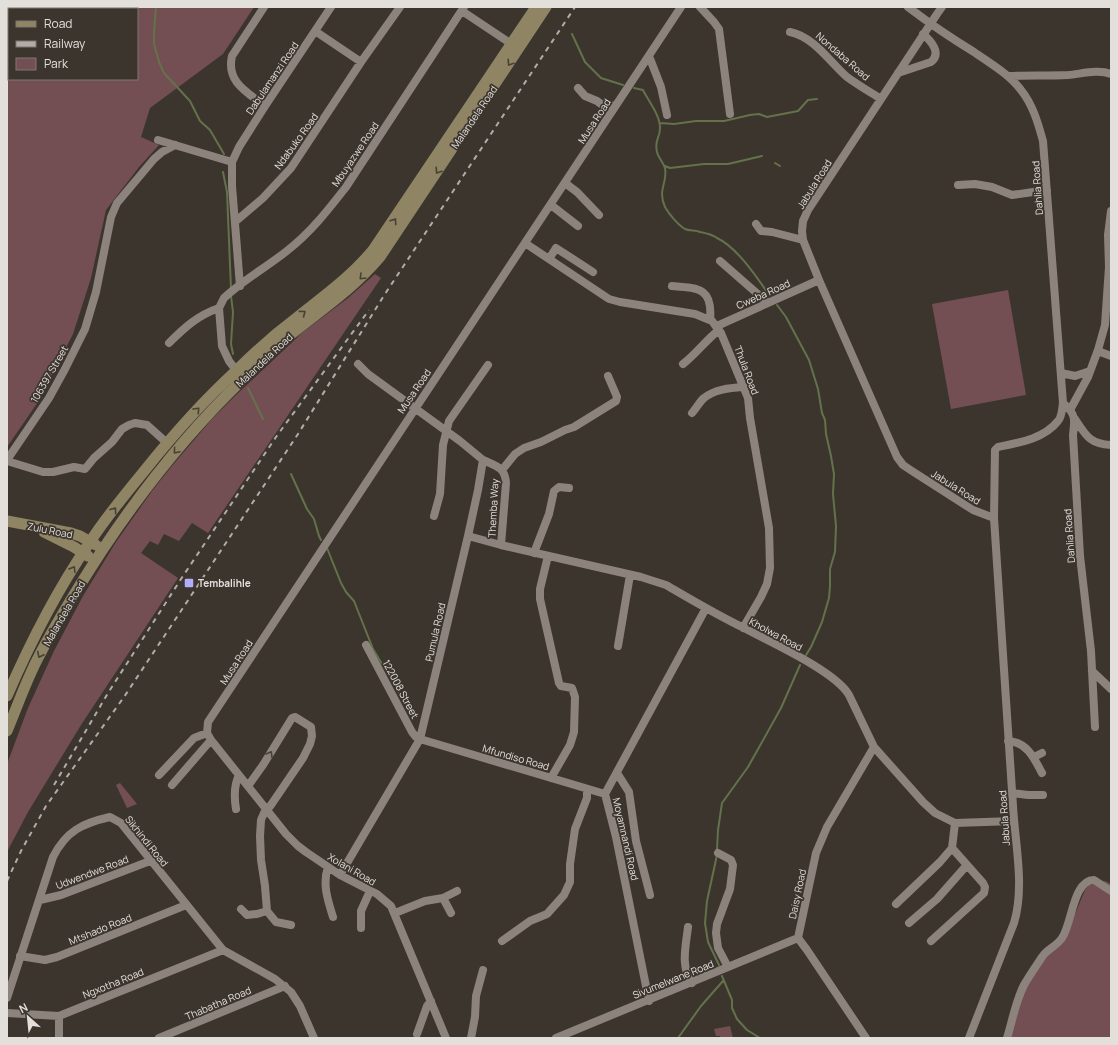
<svg xmlns="http://www.w3.org/2000/svg" width="1118" height="1045" font-family="Manrope,sans-serif">
<rect width="100%" height="100%" fill="#3c352e"/>
<!-- green -->
<path fill="#734f54" d="M125,7H254L223,54L150,108L141,137L159,145L139,167L106,210L91,278L73,334L38,402L7,447V60L9,57V79H137V9H123Z
M375,274L381,278L208,533L192,523L179,541L164,534L158,545L150,541L141,553L178,578L81,725L28,812L7,852V764L28,708L54,651L83,596L116,542L152,491L171,467L212,419L234,397L303,332L348,298Z
M1008,290L1026,395L951,409L932,304Z
M120,783L137,804L127,808L116,785Z
M1105,881L1111,884V1038H1010L1026,987L1045,958L1063,943L1085,890L1089,885L1095,884Z
M730,1026L733,1038H720V1036H716L714,1029Z"/>
<g fill="none" stroke-linecap="round" stroke-linejoin="round">
<!-- stream -->
<path stroke="#64724b" stroke-width="2" d="M156,7L154,32V44L159,62L164,73L190,101L200,121L210,130L224,154
M137,9L138,7
M572,34L585,62L601,78L623,85
M7,71L9,68
M634,88L643,90C649,102 660,115 660,128C660,139 654,139 657,152C658,157 663,162 665,168C668,183 657,189 665,207C669,214 678,225 685,229C689,231 696,230 700,232C706,233 713,235 717,238C738,248 757,278 770,296
M660,123L674,124L696,121H724L750,115L759,114L767,117L798,111L808,100L817,99
M775,163L780,166
M665,166L670,168L704,164H728L762,156
M223,172L227,192L231,289
M231,296L233,312L231,344L233,354
M777,305L786,317L809,360L818,389L822,413L825,420L826,434L831,456L834,474L833,494L836,526L835,552L830,569V586L829,598L822,622L811,647L806,655
M248,388L263,419
M291,474L307,509L314,519L319,536L321,540
M327,548L341,583L346,592L354,601L373,649L400,694
M717,850L718,830L722,803L748,767L757,751L781,708L800,665
M717,855L707,901L705,923L708,942L719,965
M722,976L732,1000V1008L737,1019L747,1030L760,1038
M678,1038L701,1006L723,981"/>
<!-- street -->
<path stroke="#8c847c" stroke-width="8" d="M264,7L232,56C226,82 247,92 265,106
M700,7L714,22L719,29L730,114
M908,7C929,23 951,38 974,52C991,64 1009,74 1021,90C1033,105 1038,123 1043,141L1063,403C1062,409 1062,417 1058,421C1044,439 1018,443 998,447L995,450L994,518
M942,7L937,14L808,210L803,221L802,231L803,240L819,280L897,457L903,465L912,471L973,510L994,518C1000,614 1007,710 1013,806C1015,843 1025,887 1014,923L969,1038
M31,9L36,7
M462,11L516,47
M7,24L9,23
M315,31L361,62
M790,32C814,37 829,61 847,77C858,85 870,92 881,99
M649,56L661,87L667,115
M898,73L931,62C942,53 931,41 923,34
M1009,76C1029,75 1048,76 1068,75C1081,74 1098,69 1111,74
M578,88L585,96L597,101L601,104L615,106
M158,140L232,162
M565,183L577,192L599,215
M958,185L975,184L992,187L1012,195L1047,190
M551,205L578,226
M236,221L263,198L291,168L361,62L400,7
M756,224L761,231L772,232L803,240
M525,243L609,299L620,302L695,314L712,321L721,333L748,398L750,418L769,528L770,568L767,584L761,597L743,628
M549,259L556,248L593,272
M720,261L768,303
M240,286L232,186V162L239,147L265,106L331,7
M672,286C699,288 713,288 710,320
M717,326L819,280
M169,343C184,328 198,315 219,308
M1098,351L1111,356
M683,364C696,354 706,340 719,330
M1061,373L1075,376L1090,371
M239,374L229,361L222,346L219,308L224,298C243,280 267,267 288,250C311,232 328,210 346,187L464,7
M1063,403C1076,414 1075,419 1073,435L1080,556L1091,651L1095,727
M1070,410L1088,377L1098,350L1105,325L1109,267L1108,235L1111,211
M692,413C696,409 700,401 704,398C715,389 730,388 744,387
M1075,419C1086,436 1090,444 1111,445
M7,460L49,398L65,369L85,329L96,292L111,217L117,203L154,159L162,152L175,145
M483,460C496,466 505,467 506,483L501,545
M7,461L43,472H53L74,467L85,469L94,458L112,442L122,429L129,425L135,423L147,425L167,443
M502,470L515,454L524,448L541,442L565,430L574,427L616,401L617,397L608,376
M434,516L440,494L443,445L449,421L488,365
M468,536L501,545L641,577L666,585C692,600 717,615 744,628C770,642 835,671 849,695L874,747L923,802L935,813L955,823L1014,821
M534,553L549,514L554,491L559,487L569,488
M548,556L540,589V599L559,683L561,686L572,688L575,697L574,732L570,745L551,778
M366,645L412,732L416,737L420,739L605,794
M618,646L630,575
M1092,671L1111,689
M1008,741C1027,742 1034,758 1042,773
M1034,757L1042,753
M617,773L629,792L636,841L650,895
M159,775L194,738L207,733
M172,785L211,740
M248,786L263,765L292,718L295,717L311,727L312,736L310,744L303,758L271,805L264,813L261,820L260,836L261,860L265,886L267,911L276,922L291,925
M1012,793L1028,795H1043
M236,809C234,797 234,785 239,775
M718,853L731,860L733,865L730,889L717,924L716,933L718,948L728,967
M328,867C322,884 328,901 333,917
M340,875L420,739L468,536L478,490L483,460L460,441L368,374L358,364
M443,898L451,913
M40,900L61,895L150,861
M896,904L940,862L952,848L955,823
M241,909L247,915L257,914L267,911
M395,913L425,901L443,898L457,891
M909,923L937,899L967,865
M688,927C686,945 680,967 692,983
M361,928V911L370,891
M502,941L530,921L547,914L564,895L570,882V864L575,829L587,798V789
M931,941L984,893L985,887L983,883L952,848
M20,956L45,960L57,957L186,905
M7,998L53,857C66,831 83,823 110,817L121,823L223,950L275,979L291,992L300,1006L314,1038
M649,1001L616,837L605,794L706,608
M7,1013L59,1016L223,950
M417,1034L427,1006L431,1001
M59,1038V1016
M159,1038L285,986
M446,1038L391,906L377,894L340,875L306,852L298,846L286,834L211,740L207,733L208,722C365,483 523,245 681,7
M471,1038L475,1017L476,996L483,970
M556,1038L798,938
M866,1038L807,950L798,938L816,853L827,827L874,747
M1007,1038C1012,1022 1016,1000 1024,985C1029,976 1036,966 1042,957C1047,949 1057,946 1062,938C1072,924 1073,880 1094,880L1111,891"/>
<!-- secondary -->
<path stroke="#8f8464" stroke-width="11" d="M7,521L71,533L80,536L96,545
M44,532L74,547L88,556
M7,696C30,643 57,590 90,542C106,517 126,493 145,470C173,435 204,400 237,370C255,352 274,335 294,320C322,297 349,279 373,250L536,7
M7,731C17,707 26,681 38,658C57,621 79,586 101,552C142,490 189,431 243,379C258,364 273,349 290,335C322,309 353,289 380,257L546,7"/>
<!-- rail -->
<path stroke="#b1aca7" stroke-width="2" stroke-dasharray="5 5" stroke-linecap="butt" d="M54,785L108,693L181,579L276,437L369,310
M7,881L21,851L46,806L124,697L298,434L383,297L575,7"/>
</g>
<!-- one-way arrows -->
<defs><path id="oneway-chevron" d="M-2-3.5L2.5 0L-2 3.5" fill="none" stroke-width="1.6" stroke-linecap="round" stroke-linejoin="round"/></defs>
<g stroke="#484136">
<use href="#oneway-chevron" transform="translate(510 63) rotate(124)"/>
<use href="#oneway-chevron" transform="translate(438 171) rotate(123)"/>
<use href="#oneway-chevron" transform="translate(394 221) rotate(-56)"/>
<use href="#oneway-chevron" transform="translate(362 277) rotate(135)"/>
<use href="#oneway-chevron" transform="translate(303 313) rotate(-37)"/>
<use href="#oneway-chevron" transform="translate(197 410) rotate(-47)"/>
<use href="#oneway-chevron" transform="translate(176 451) rotate(130)"/>
<use href="#oneway-chevron" transform="translate(114 510) rotate(-54)"/>
<use href="#oneway-chevron" transform="translate(73 569) rotate(-59)"/>
<use href="#oneway-chevron" transform="translate(40 655) rotate(117)"/>
</g>
<use stroke="#48413a" href="#oneway-chevron" transform="translate(270 754) rotate(-59)"/>
<!-- markers -->
<rect fill="#b0aefa" stroke="#3c352e" stroke-width="1.5" x="184" y="578" width="10" height="10" rx="2"/>
<g text-anchor="middle" dominant-baseline="central" stroke-width="3.5" stroke-linejoin="round" paint-order="stroke">
<!-- street labels -->
<g font-size="10" fill="#e3dfdb" stroke="#3c352e">
<text transform="translate(843 56) rotate(41)">Nondaba Road</text>
<text transform="translate(272 78) rotate(-56)">Dabulamanzi Road</text>
<text transform="translate(474 117) rotate(-56)">Malandela Road</text>
<text transform="translate(594 121) rotate(-57)">Musa Road</text>
<text transform="translate(296 141) rotate(-54)">Ndabuko Road</text>
<text transform="translate(355 154) rotate(-56)">Mbuyazwe Road</text>
<text transform="translate(814 184) rotate(-58)">Jabula Road</text>
<text transform="translate(1037 188) rotate(-94)">Dahlia Road</text>
<text transform="translate(763 294) rotate(-24)">Cweba Road</text>
<text transform="translate(264 360) rotate(-43)">Malandela Road</text>
<text transform="translate(747 370) rotate(69)">Thula Road</text>
<text transform="translate(49 374) rotate(-60)">106397 Street</text>
<text transform="translate(414 391) rotate(-56)">Musa Road</text>
<text transform="translate(956 487) rotate(32)">Jabula Road</text>
<text transform="translate(493 508) rotate(-87)">Themba Way</text>
<text transform="translate(50 530) rotate(11)">Zulu Road</text>
<text transform="translate(1069 536) rotate(-94)">Dahlia Road</text>
<text transform="translate(64 613) rotate(-60)">Malandela Road</text>
<text transform="translate(435 632) rotate(-77)">Pumula Road</text>
<text transform="translate(776 634) rotate(28)">Kholwa Road</text>
<text transform="translate(236 662) rotate(-57)">Musa Road</text>
<text transform="translate(401 689) rotate(62)">122008 Street</text>
<text transform="translate(516 757) rotate(16)">Mfundiso Road</text>
<text transform="translate(1004 818) rotate(-94)">Jabula Road</text>
<text transform="translate(626 839) rotate(77)">Moyamnandi Road</text>
<text transform="translate(147 841) rotate(51)">Sikhindi Road</text>
<text transform="translate(352 869) rotate(30)">Xolani Road</text>
<text transform="translate(92 872) rotate(-21)">Udwendwe Road</text>
<text transform="translate(797 894) rotate(-78)">Daisy Road</text>
<text transform="translate(100 929) rotate(-22)">Mtshado Road</text>
<text transform="translate(673 979) rotate(-22)">Sivumelwane Road</text>
<text transform="translate(113 983) rotate(-22)">Ngxotha Road</text>
<text transform="translate(218 1003) rotate(-23)">Thabatha Road</text>
</g>
<!-- poi labels -->
<g font-size="10" font-weight="bold" fill="#e3dfdb" stroke="#3c352e" text-anchor="start">
<text x="198" y="583">Tembalihle</text>
</g>
</g>
<!-- border -->
<rect width="1118" height="1045" fill="none" stroke="#e3dfdb" stroke-width="16"/>
<!-- legend -->
<rect x="8" y="8" width="130" height="72" fill="#3c352e" stroke="#7f7973"/>
<rect x="16" y="21" width="20" height="6" fill="#8f8464" stroke="#7f7973"/>
<text x="44" y="28" font-size="12" fill="#e3dfdb">Road</text>
<rect x="16" y="41" width="20" height="6" fill="#b1aca7" stroke="#7f7973"/>
<text x="44" y="48" font-size="12" fill="#e3dfdb">Railway</text>
<rect x="16" y="58" width="20" height="12" fill="#734f54" stroke="#7f7973"/>
<text x="44" y="68" font-size="12" fill="#e3dfdb">Park</text>
<!-- north arrow -->
<g transform="translate(28 1017) rotate(333)" stroke="#3c352e" stroke-width="3" paint-order="stroke">
<path d="M0-3L7 15L0 10L-7 15Z" fill="#e3dfdb"/>
<text y="-6" font-size="11" font-weight="bold" text-anchor="middle" fill="#e3dfdb">N</text>
</g>
</svg>
